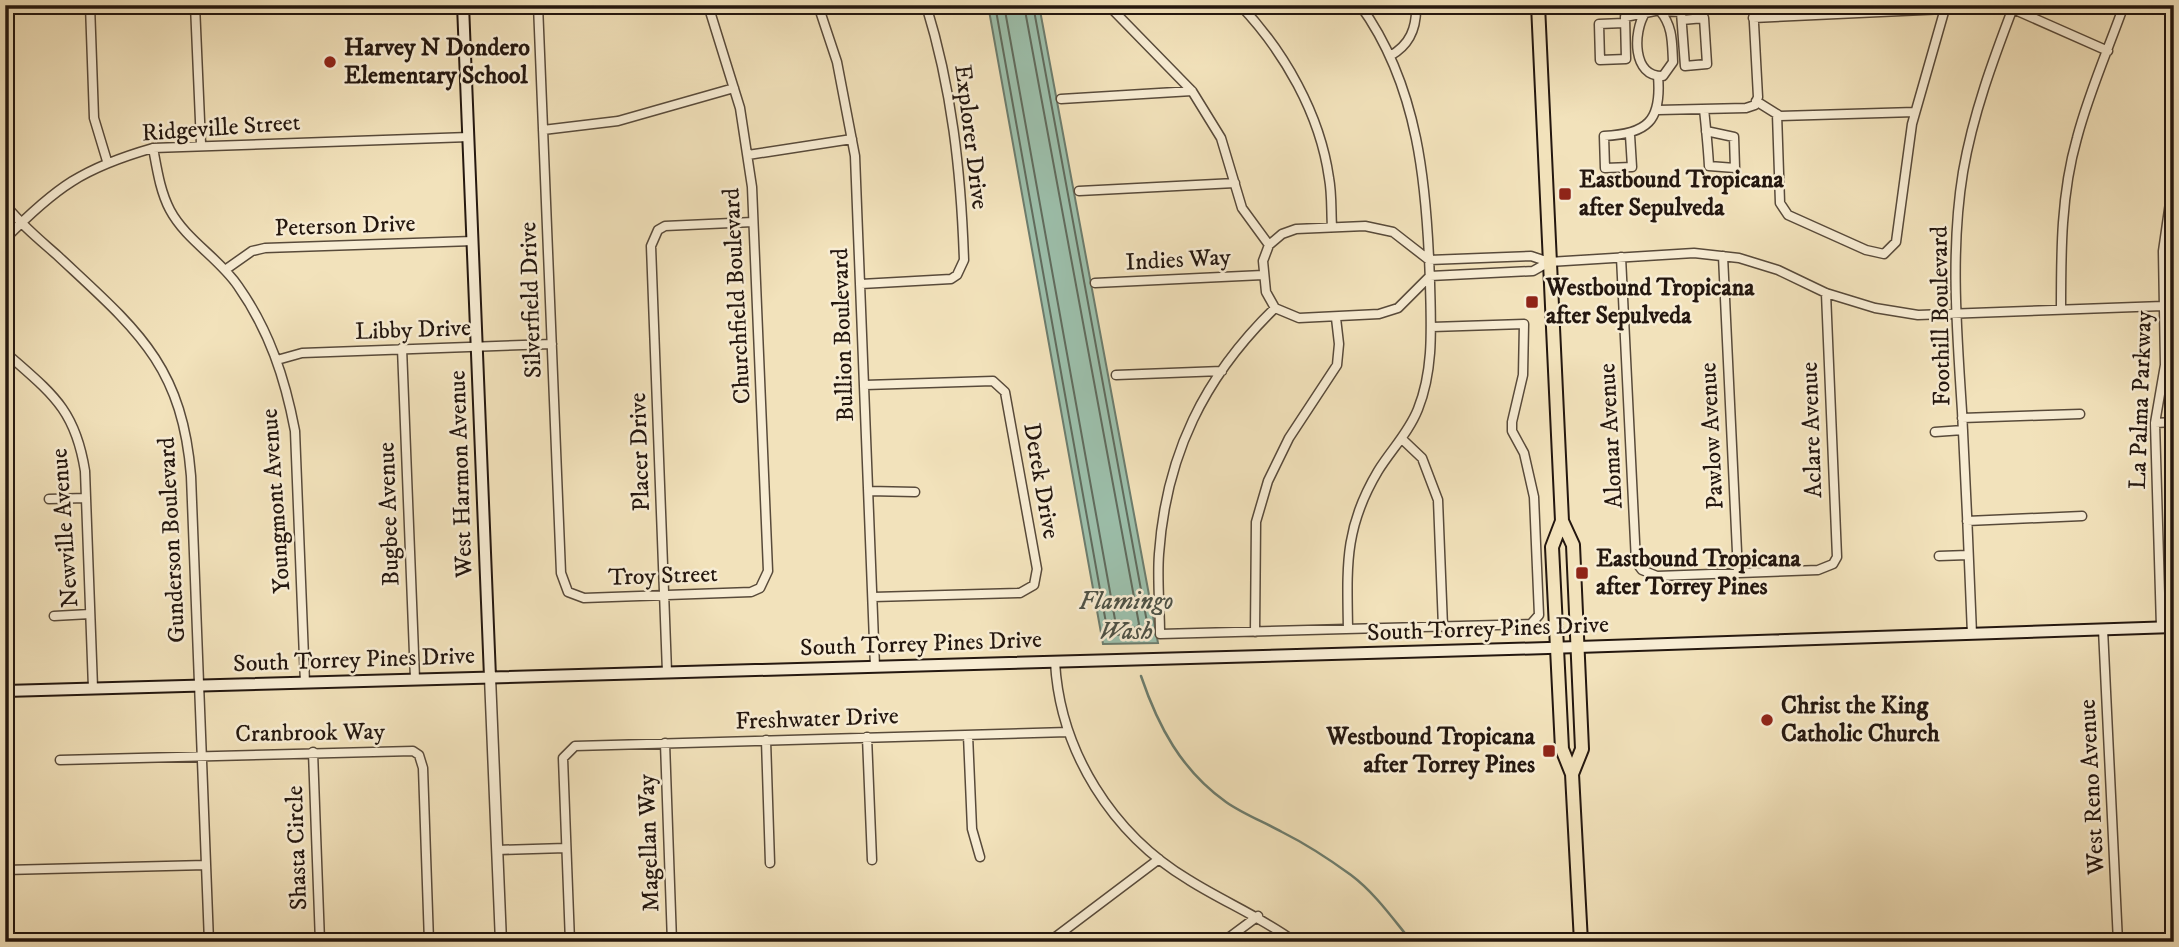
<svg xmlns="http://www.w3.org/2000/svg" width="2179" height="947" font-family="'IM FELL DW Pica',serif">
<rect width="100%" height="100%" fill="#f2e2bb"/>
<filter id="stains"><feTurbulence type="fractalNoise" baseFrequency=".00286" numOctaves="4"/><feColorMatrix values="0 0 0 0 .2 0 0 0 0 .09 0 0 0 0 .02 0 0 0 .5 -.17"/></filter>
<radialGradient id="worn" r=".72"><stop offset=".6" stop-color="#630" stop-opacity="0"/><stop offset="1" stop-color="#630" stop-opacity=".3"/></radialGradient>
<!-- water -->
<path fill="#9cbfab" stroke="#6c7c6d" stroke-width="2" d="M988,5H1039L1158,643L1103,644Z"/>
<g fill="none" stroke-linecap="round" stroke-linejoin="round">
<!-- shore -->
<path stroke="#606b5d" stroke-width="2" d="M995,5L1108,634L1146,637L1149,633L1033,5
M1004,5L1116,625L1136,628L1139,624L1024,5"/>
<!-- stream -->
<path stroke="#6c7c6d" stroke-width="2.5" d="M1141,676C1158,726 1181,770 1226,802C1243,814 1264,822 1282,832C1306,844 1329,859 1351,875C1375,893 1393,919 1412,942"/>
<defs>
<path id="minor" d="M90,5L94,118L107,161
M195,5L201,144
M538,5L561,573L568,592L584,598L751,592L760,588L768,571L752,187L740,108L708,5
M818,5L837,62L855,156L875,667
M1108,5L1192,91L1221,138L1242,208L1269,245
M1240,5C1284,51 1320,114 1329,178C1332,194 1331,211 1332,227
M644,6L645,5
M2013,9L2108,51
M1655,11H1660C1673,26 1672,43 1673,62L1663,76C1632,77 1633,32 1645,13Z
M1660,11L1681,12L1685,66L1707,64L1704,18L1682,20
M1753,18L1945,9
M1624,23L1599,24L1600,60L1626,59L1625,17L1645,13
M1390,56C1410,45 1417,28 1416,5
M1061,99L1192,91
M1756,101L1780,116L1915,112
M1704,109C1706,128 1708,147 1709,166L1735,168L1734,137L1706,131
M1658,110L1746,108L1755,105L1758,97L1753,5
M1777,114L1780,203L1788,215L1866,250L1884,254L1896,242L1912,124L1946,5
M543,130L618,121L734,88
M1630,135L1632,167L1605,168L1604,136C1647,134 1662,121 1658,76
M153,148C157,169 160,191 170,210C186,240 219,258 238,286C269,330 285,378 295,431L305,683
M748,155L852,139
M1079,191L1235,183
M5,204C20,224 40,240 58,256C136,329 182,364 191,476L209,942
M5,239C56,187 83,168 153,148L469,137
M1723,256L1738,573
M1621,257L1636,562L1642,570L1657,576L1818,570L1833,564L1837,557L1826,293
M1549,262L1533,271L1430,276L1398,308L1379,314L1299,318L1275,308L1266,292L1263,261L1269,245L1282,234L1296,229L1365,226L1393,232L1429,260L1531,256L1549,262L1694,253L1739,258L1778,270L1826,293L1875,308L1918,315L2163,306
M225,270L252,251L265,248L473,241
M1095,283L1263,275
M861,284L951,279L957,275L964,260C961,172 952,89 926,5
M1275,308C1204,377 1166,455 1159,554C1157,580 1160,608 1160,634L1531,624L1539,615L1534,497L1524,453L1512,431V422L1523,375L1524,324L1432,327
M2061,309C2061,251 2061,194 2077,138C2089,92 2108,50 2124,5
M402,348L415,679
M5,352C51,393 75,408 85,471L93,688
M277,360L302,353L552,344
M1116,375L1222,371
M865,385L993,381L1005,392L1037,569L1034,585L1020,593L873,597
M1962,418L2080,414
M2155,423L2174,422
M1935,432L1963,430
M1402,439L1422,458L1438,500L1443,627
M869,491L915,492
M49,499L86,498
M1967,521L2082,516
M1939,556L1968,555
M54,616L90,614
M2161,627L2155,423L2165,365L2163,251L2174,175
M1348,629C1347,566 1344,528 1378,471C1391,450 1409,432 1418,409C1434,369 1431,326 1430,283C1427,187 1419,86 1360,5
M2103,629L2118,942
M1255,632L1256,522L1268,481L1289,438L1337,365L1339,344L1336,318
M1972,634C1969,560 1966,485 1962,411C1957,332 1950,251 1963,172C1973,114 1993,60 2014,5
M1055,662C1060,751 1112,834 1189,880C1224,902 1261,917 1295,942
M667,672L651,246L658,230L665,226L753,222
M968,735L972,829L980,857
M867,737L872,860
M766,740L770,863
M665,743L672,942
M313,752L320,942
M60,760L413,751L419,755L423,768L429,942
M497,850L566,848
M5,870L206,865
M570,942L563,758L575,746L1068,732
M1049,942L1159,859
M1223,942L1258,916"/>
<path id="tertiary" d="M490,677L501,942"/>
<path id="secondary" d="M463,5L490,677
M5,691L1548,648L2174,627"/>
<path id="primary" d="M1538,5L1562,521L1573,545L1582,749L1572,774
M1562,521L1552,547L1562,749L1572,774L1581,942"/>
</defs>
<!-- minor casing -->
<use href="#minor" stroke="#584a3a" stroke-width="11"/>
<!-- tertiary casing -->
<use href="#tertiary" stroke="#584a3a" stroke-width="13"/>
<!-- secondary casing -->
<use href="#secondary" stroke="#24170f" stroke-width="14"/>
<!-- primary casing -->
<use href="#primary" stroke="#24170f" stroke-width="16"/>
<!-- minor -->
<use href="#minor" stroke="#f7ecd3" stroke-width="8"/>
<!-- tertiary -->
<use href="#tertiary" stroke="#f7ecd3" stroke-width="10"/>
<!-- secondary -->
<use href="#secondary" stroke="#f7ecd3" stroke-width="10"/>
<!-- primary -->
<use href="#primary" stroke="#f2e2bb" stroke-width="12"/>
</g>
<!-- markers -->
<g fill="#8f2418" stroke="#f7ecd3" stroke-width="2.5">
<circle cx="330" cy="62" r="7"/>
<rect x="1558" y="187" width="14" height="14" rx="3.5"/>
<rect x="1525" y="295" width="14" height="14" rx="3.5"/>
<rect x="1575" y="566" width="14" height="14" rx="3.5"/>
<circle cx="1767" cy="720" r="7"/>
<rect x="1542" y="744" width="14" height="14" rx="3.5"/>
</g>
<g text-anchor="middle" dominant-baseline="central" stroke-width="5" stroke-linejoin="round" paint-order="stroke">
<!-- poi labels -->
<g font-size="24" font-weight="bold" fill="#24170f" stroke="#f7ecd3" text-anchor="start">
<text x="344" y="48">Harvey N Dondero<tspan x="344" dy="28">Elementary School</tspan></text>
<text x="1579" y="180">Eastbound Tropicana<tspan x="1579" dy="28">after Sepulveda</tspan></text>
<text x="1546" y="288">Westbound Tropicana<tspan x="1546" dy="28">after Sepulveda</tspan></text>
<text x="1596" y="559">Eastbound Tropicana<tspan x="1596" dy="28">after Torrey Pines</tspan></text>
<text x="1781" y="706">Christ the King<tspan x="1781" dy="28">Catholic Church</tspan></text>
<text x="1535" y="737" text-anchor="end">Westbound Tropicana<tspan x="1535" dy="28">after Torrey Pines</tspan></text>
</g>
<!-- street labels -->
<g font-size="24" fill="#24170f" stroke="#f7ecd3">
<text transform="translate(221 128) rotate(-4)">Ridgeville Street</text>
<text transform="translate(971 137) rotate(83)">Explorer Drive</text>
<text transform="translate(345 226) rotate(-2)">Peterson Drive</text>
<text transform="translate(1178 260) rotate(-3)">Indies Way</text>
<text transform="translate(737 296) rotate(-93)">Churchfield Boulevard</text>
<text transform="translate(531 300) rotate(-92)">Silverfield Drive</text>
<text transform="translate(1941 316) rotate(-91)">Foothill Boulevard</text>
<text transform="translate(413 330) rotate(-2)">Libby Drive</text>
<text transform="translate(843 335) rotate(-92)">Bullion Boulevard</text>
<text transform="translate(2141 400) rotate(-88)">La Palma Parkway</text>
<text transform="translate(1812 430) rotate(-92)">Aclare Avenue</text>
<text transform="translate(1611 436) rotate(-93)">Alomar Avenue</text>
<text transform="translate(1712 436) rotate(-93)">Pawlow Avenue</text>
<text transform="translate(640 452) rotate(-92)">Placer Drive</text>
<text transform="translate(461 474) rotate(-92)">West Harmon Avenue</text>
<text transform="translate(1041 481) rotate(80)">Derek Drive</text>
<text transform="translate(276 501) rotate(-94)">Youngmont Avenue</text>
<text transform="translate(389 514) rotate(-92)">Bugbee Avenue</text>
<text transform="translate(65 528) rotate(-94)">Newville Avenue</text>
<text transform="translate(172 540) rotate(-93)">Gunderson Boulevard</text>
<text transform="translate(663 576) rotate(-2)">Troy Street</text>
<text transform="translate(1488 629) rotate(-2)">South Torrey Pines Drive</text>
<text transform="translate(921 644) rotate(-2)">South Torrey Pines Drive</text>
<text transform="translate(354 660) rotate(-2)">South Torrey Pines Drive</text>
<text transform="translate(817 719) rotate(-2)">Freshwater Drive</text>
<text transform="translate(310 733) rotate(-1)">Cranbrook Way</text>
<text transform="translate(2092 787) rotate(-93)">West Reno Avenue</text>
<text transform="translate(649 843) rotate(-92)">Magellan Way</text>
<text transform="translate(297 848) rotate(-92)">Shasta Circle</text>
</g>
<!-- water labels -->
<g font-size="26" font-style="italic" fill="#4e5246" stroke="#f7ecd3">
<text x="1126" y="601">Flamingo<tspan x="1126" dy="30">Wash</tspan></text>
</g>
</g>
<!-- margin -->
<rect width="2179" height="947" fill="none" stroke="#f2e2bb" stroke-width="28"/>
<rect x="7" y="7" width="2165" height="933" fill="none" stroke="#24170f" stroke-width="3.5"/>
<rect x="14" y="14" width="2151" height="919" fill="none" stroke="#24170f" stroke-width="2"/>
<rect width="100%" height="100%" filter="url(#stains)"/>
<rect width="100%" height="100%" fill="url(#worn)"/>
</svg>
